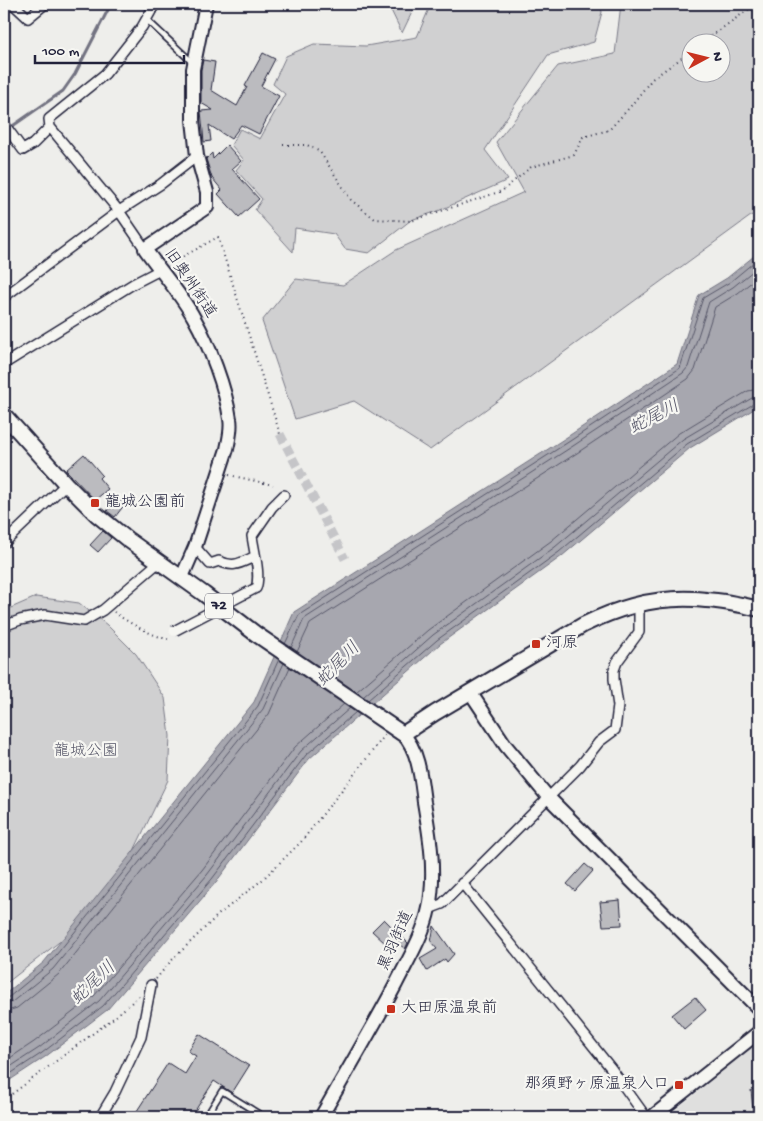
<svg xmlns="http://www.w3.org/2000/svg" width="763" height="1121" font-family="'Gochi Hand','Klee One',sans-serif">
<rect width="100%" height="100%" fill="#eeeeeb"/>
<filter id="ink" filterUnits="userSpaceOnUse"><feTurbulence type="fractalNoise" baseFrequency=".02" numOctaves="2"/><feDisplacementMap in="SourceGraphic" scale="10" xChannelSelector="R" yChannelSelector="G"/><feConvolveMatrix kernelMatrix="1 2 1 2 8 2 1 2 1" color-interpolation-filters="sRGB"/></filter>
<g filter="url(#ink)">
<!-- built -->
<path fill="#dfdfde" d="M759,1042V1117H667Z"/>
<!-- green -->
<path fill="#d0d0d1" stroke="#797986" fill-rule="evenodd" d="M388,4H416L402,33Z
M431,4H600L602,12L594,42L548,55L485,150L508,180L438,211L411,220L369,253L345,249L334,234L295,228L293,252L255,210L262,199L236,170L244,160L231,145L240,129L260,139L285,94L273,84L286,56L314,44L366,46L417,37Z
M621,4H759V210L430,450L354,401L295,419L262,321L296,279L343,285L396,250L524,192L496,142L558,66L615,54ZM720,42V72H690V42Z
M36,597L79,603L107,625L136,654L165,698L170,736L168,780L116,888L63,939L4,985V611Z"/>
<!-- water -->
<path fill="#a7a7af" stroke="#727281" d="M759,252V406L690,448L562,556L440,644L309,759L216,882L107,1010L45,1057L4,1084V995L44,962L254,702L294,612L567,437L677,364L699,295L727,278Z"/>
<!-- pier -->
<path fill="#eeeeeb" d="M278,641L375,704L362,716L272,656Z"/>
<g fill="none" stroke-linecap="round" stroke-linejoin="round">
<!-- shore -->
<path stroke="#575769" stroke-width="1" d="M285,644L299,615L570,441L680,368L703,298L730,282L759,258
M291,648L304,619L573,446L683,373L688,367L709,302L733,287L759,266
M297,652L310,624L577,453L688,379L695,370L715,307L738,293L759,276
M356,692L428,630L551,541L679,433L748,391L759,389
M363,697L433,635L555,547L683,439L752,398L759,396
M368,700L437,640L559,552L687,444L755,403H759
M4,998L9,997L48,965L258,706L279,659
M4,1005L12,1002L53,969L263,709L284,663
M4,1012L17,1008L59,974L269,714L290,667
M4,1062L34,1042L94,996L202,870L295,747L344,704
M4,1071L39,1048L99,1001L207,875L301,751L350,708
M4,1078L42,1053L103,1006L212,879L306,755L356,712"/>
<!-- stream -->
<path stroke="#727281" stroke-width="3" d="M4,132L63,91L75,74L111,4"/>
</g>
<!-- building -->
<path fill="#bbbbbf" stroke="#22223b" d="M263,53L275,59L261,86L279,96L259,134L241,125L231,139L209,125L211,141L204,142L201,111L213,110L201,103V70L203,60L215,62L211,90L237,106L247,87L245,86Z
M227,145L241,161L232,169L259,199L239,217L218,194L222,190L212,178L206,159L212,153L213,159Z
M84,454L102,475L99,478L108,489L95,500L66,470Z
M117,498L125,504L115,517L107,511Z
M103,531L111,538L98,552L90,545Z
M585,864L593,871L575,891L567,884Z
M620,900L622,925L603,926L600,902Z
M384,919L408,943L405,949L391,937L385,943L372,931Z
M434,926L454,954L447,962L445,959L427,971L420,959L437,949L431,942Z
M695,997L706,1010L684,1029L672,1015Z
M199,1034L249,1066L232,1093L214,1081L191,1117H133L168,1063L185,1074L196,1056L188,1051Z
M759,1088V1117H747L753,1110L751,1090Z"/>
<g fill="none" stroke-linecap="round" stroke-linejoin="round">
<!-- street-tunnel -->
<path stroke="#c5c5c8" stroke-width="9" stroke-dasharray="9 4.5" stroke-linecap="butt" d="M280,434L345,559"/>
<defs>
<path id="lane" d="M146,19L193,63
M206,1117L222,1091L264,1117"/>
<path id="street" d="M13,4L28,18L45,4
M4,124L23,150L33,144L50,127L119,211L145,249
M50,127L49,119L105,74L142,27L155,4
M4,297L119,211L161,184L197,156
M4,364L133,284L160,270
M4,543L66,484
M195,547L210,564L219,561C234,568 240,563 254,557
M256,588C261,575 254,551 252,536L272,507L284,495
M4,626L20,620L45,615L84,621L103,610L159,562
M462,883L610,1067L646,1117
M429,909L442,904L580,766L599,742L615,730L618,706L614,679V670L617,662L639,632V605
M100,1117L115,1092L141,1037L151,985"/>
<path id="secondary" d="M182,577L195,547L227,449C229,439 232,429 230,419C226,389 209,344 194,318C181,294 161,272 145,249L207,207V192L197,156L193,120V69L206,4
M470,692L506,746L548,797L759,1009
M321,1117C346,1073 372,1029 396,984C408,960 424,934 429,908C436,872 430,837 424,802C421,779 419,751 403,734
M652,1117L759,1032"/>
<path id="primary" d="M4,415L66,484L96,514L127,539L204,594L256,634L403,734L435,713L583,625C621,606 664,595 706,600C724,601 742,605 759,609"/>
</defs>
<!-- lane casing -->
<use href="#lane" stroke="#22223b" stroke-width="8"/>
<!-- street casing -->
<use href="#street" stroke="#22223b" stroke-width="12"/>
<!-- secondary casing -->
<use href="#secondary" stroke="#22223b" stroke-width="16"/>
<!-- primary casing -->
<use href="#primary" stroke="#22223b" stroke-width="18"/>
<!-- path -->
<path stroke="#22223b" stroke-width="2" stroke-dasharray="1 4" stroke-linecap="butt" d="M703,42L756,4
M283,145H307L320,152L351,200L375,219L411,221L502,191L531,167L574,155L583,137L609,130L630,107L652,79L690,52
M170,264L218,237L280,434
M229,475L273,485
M114,612C125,621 154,637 168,639
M156,979L170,962L218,915L262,880L301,842L385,735
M4,1100L115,1017L139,996"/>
<!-- lane -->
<use href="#lane" stroke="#f6f6f2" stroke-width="4.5"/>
<!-- street -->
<use href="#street" stroke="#f6f6f2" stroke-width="9"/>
<!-- secondary -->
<use href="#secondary" stroke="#f6f6f2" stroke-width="12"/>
<!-- primary -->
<use href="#primary" stroke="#f6f6f2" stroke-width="14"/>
<defs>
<path id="street-bridge" d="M174,631L256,588"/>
</defs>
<!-- street-bridge casing -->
<use href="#street-bridge" stroke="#22223b" stroke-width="12" stroke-linecap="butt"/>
<!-- street-bridge -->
<use href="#street-bridge" stroke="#f6f6f2" stroke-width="9"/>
</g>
</g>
<!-- markers -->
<g fill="#c8321e" stroke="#f6f6f2" stroke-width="2">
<rect x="90" y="498" width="10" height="10" rx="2.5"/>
<rect x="531" y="639" width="10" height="10" rx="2.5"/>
<rect x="386" y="1004" width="10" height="10" rx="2.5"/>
<rect x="674" y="1080" width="10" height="10" rx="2.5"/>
</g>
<g text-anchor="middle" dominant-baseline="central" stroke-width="4.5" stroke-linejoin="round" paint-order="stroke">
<!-- shield labels -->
<rect fill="#f6f6f2" stroke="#626272" stroke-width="1" x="205" y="593.5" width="28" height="25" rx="4"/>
<g font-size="15" font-weight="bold" fill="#22223b">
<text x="219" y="606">72</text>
</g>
<!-- street labels -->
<g font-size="16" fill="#22223b" stroke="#f6f6f2">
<text transform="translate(189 284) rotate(56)">旧奥州街道</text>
<text transform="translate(397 941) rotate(-66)">黒羽街道</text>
</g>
<!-- poi labels -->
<g font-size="16" fill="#22223b" stroke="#f6f6f2" text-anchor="start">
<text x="105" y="503">龍城公園前</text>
<text x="546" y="644">河原</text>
<text x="401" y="1009">大田原温泉前</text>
<text x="669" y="1085" text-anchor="end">那須野ヶ原温泉入口</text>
</g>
<!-- park labels -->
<g font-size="16" fill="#565668" stroke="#f6f6f2">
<text x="86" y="752">龍城公園</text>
</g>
<!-- water labels -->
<g font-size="18" font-style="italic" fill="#575769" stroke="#f6f6f2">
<text transform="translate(655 418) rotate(-27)">蛇尾川</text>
<text transform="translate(339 665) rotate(-46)">蛇尾川</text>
<text transform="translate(94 984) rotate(-44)">蛇尾川</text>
</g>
</g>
<!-- margin -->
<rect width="763" height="1121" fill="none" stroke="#f6f6f2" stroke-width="20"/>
<rect x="10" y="10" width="743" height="1101" fill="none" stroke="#22223b" stroke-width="2" filter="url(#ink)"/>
<!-- north arrow -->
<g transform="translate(706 58) rotate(83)"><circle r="24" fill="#f6f6f2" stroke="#a1a1a9"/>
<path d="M0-4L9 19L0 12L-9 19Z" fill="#c8321e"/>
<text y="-8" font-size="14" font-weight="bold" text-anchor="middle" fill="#22223b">N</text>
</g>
<!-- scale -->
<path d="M35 55v8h149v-8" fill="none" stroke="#22223b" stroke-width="2.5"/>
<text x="42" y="55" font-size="15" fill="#22223b" stroke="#f6f6f2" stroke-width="4" paint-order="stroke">100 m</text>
</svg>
